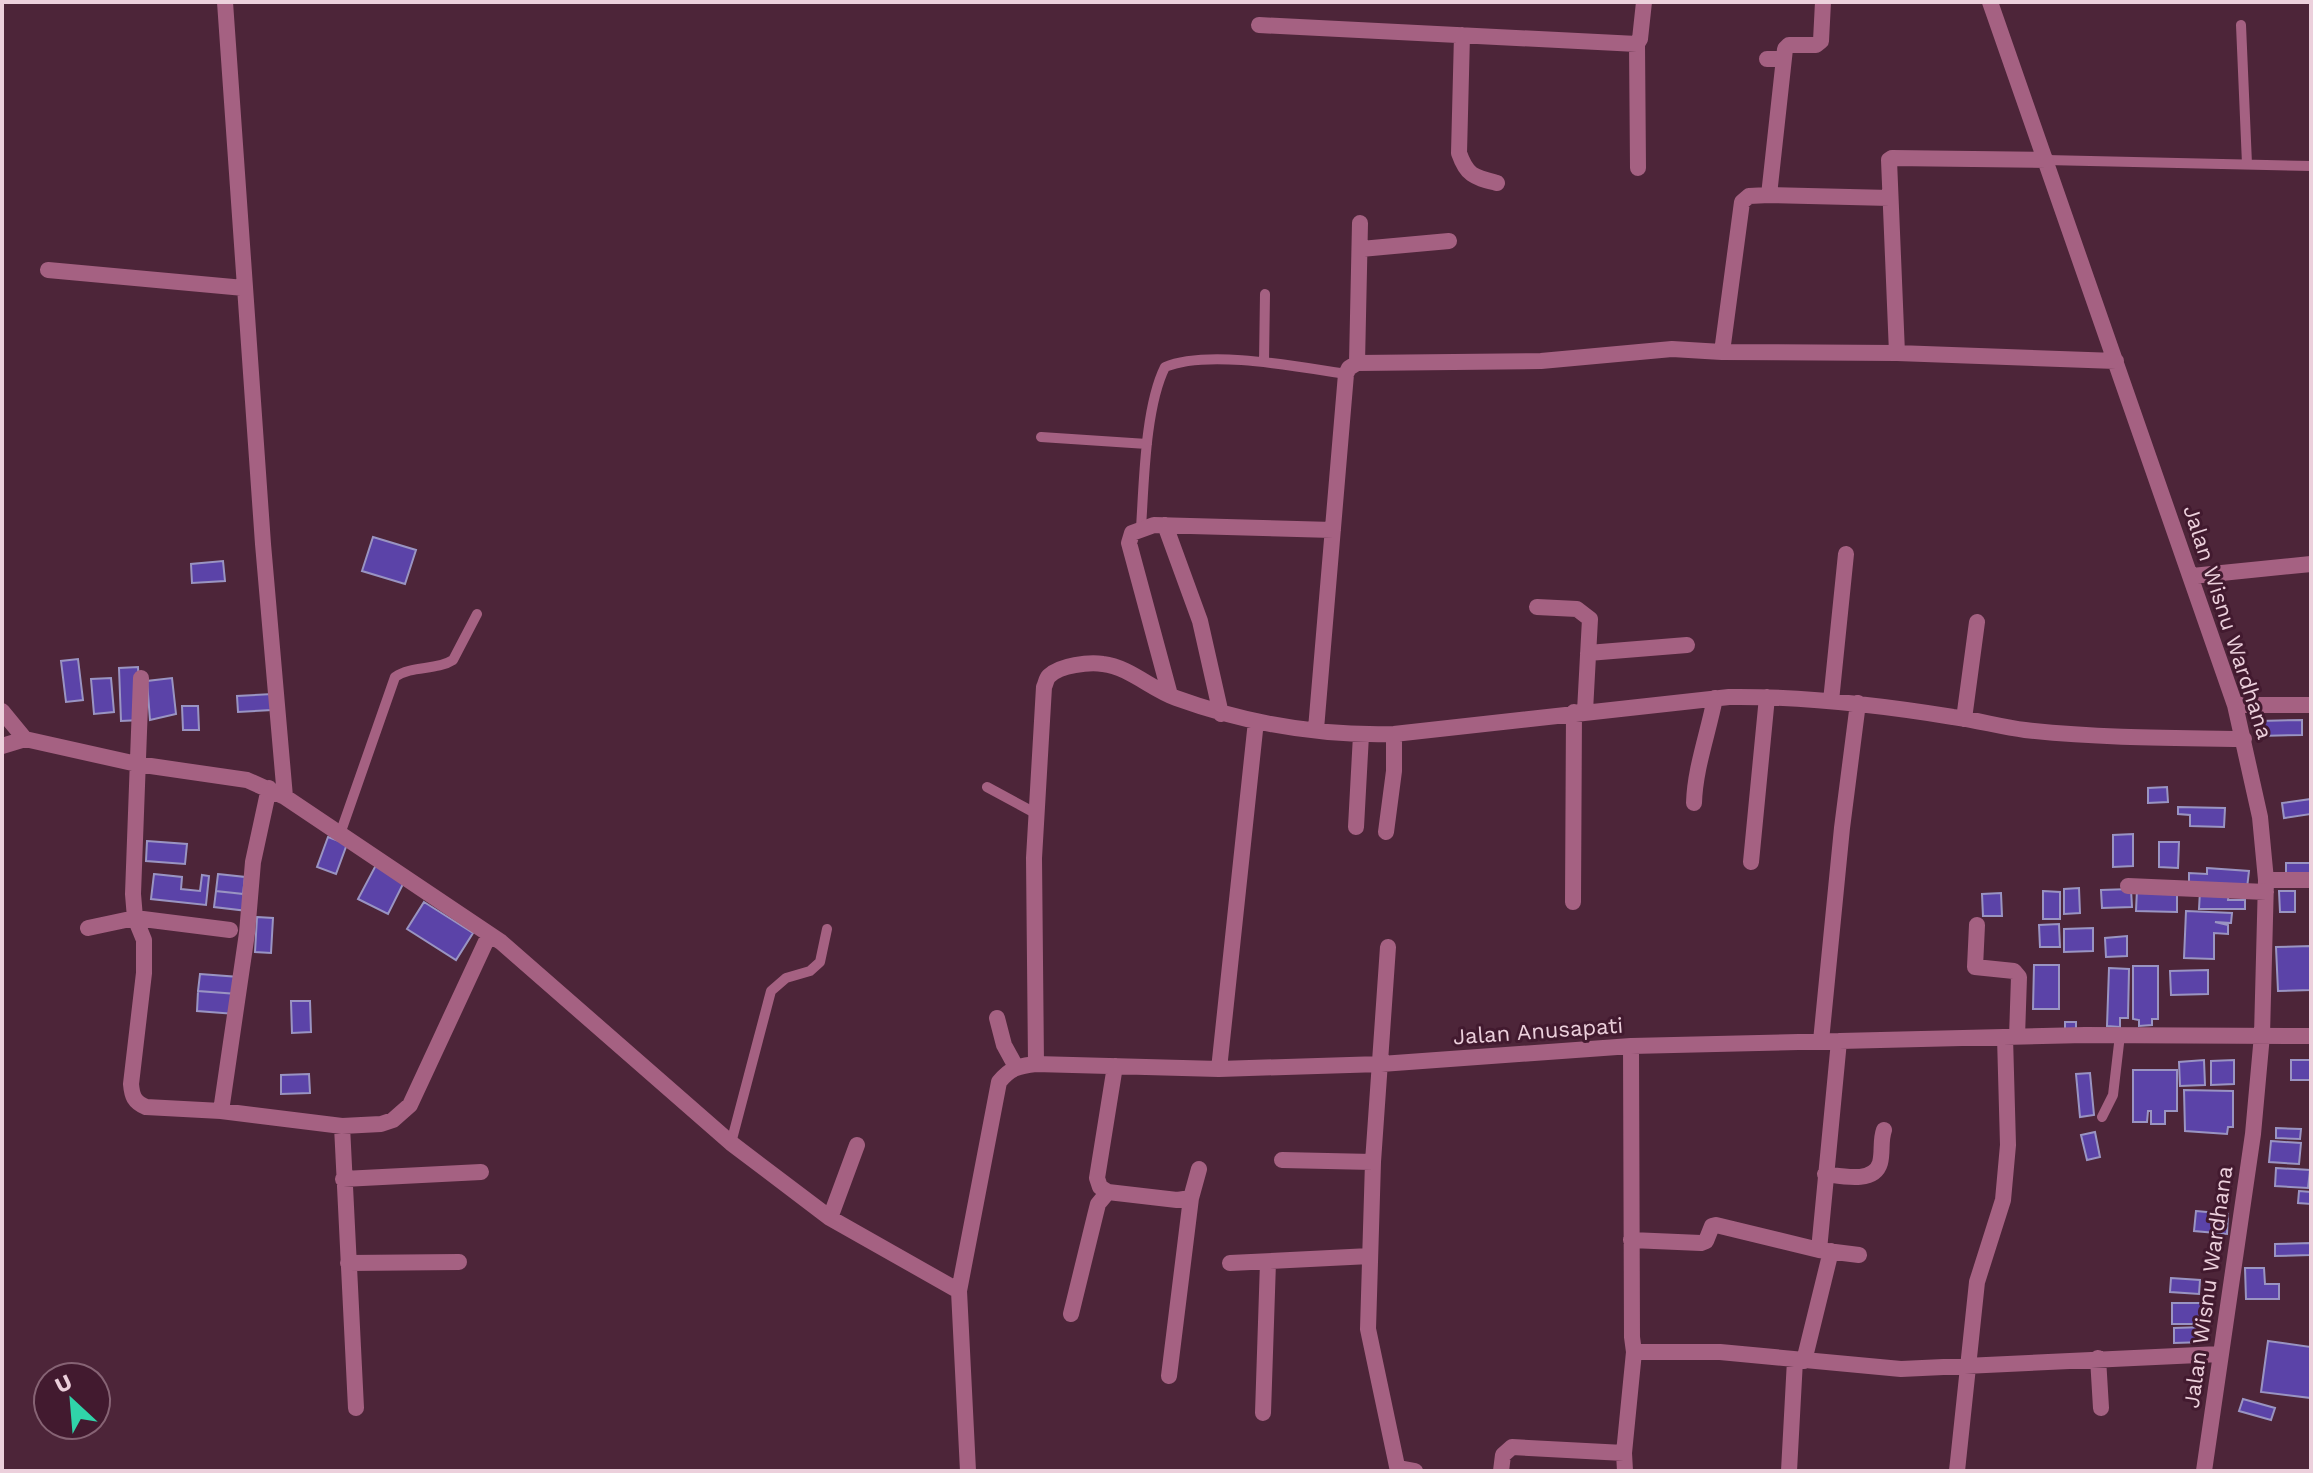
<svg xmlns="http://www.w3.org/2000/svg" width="2313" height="1473" font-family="'Work Sans',sans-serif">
<rect width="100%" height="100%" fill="#4d2539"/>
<!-- building -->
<path fill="#5b43a8" stroke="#9a94c2" stroke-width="2" d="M373,537L416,550L405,584L362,571Z
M223,561L225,581L192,583L191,564Z
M78,659L83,700L66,702L61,661Z
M138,667L141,720L121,721L119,668Z
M111,678L114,712L94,714L91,679Z
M172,678L176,714L150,720L147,681Z
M272,694V710L238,712L237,696Z
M182,706H198L199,730H183Z
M2302,720V735L2259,736V721Z
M2167,787L2168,802L2148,803V788Z
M2311,799V814L2284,818L2282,803Z
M2178,807L2225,808L2224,827L2190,826V815L2178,814Z
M2133,834V866L2113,867V835Z
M328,837L347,844L336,874L317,867Z
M147,841L187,844L185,864L146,861Z
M2159,842H2179L2178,868L2159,867Z
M2286,863H2311V876H2286Z
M376,865L405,880L388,914L358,899Z
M2207,868L2249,871L2247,888L2189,884V873L2207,874Z
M154,874L182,877L181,889L200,891L202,875L209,876L206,905L151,899Z
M218,874L245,877L243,894L216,891Z
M2079,888L2080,913L2064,914V889Z
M2131,889L2132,907L2102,908L2101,890Z
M2137,889L2177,890V912L2136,911Z
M216,891L243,894L248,911L214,907Z
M2043,891L2060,892V919H2043Z
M2200,891L2229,892L2228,900H2245V909H2199Z
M2279,891H2295V912H2280Z
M2001,893L2002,916H1983L1982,894Z
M424,902L473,933L456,960L407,929Z
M2186,911L2232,913L2231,923L2215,922L2228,925V934L2214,933V959L2184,958Z
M257,917L273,918L271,953L255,952Z
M2059,924L2060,947H2040L2039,925Z
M2093,928V951L2064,952V929Z
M2127,936V956L2106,957L2105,938Z
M2311,946V990L2278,991L2276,947Z
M2034,965H2059V1009H2033Z
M2133,966H2158V1019H2152V1025L2139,1026V1020L2133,1019Z
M2109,968L2129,969L2128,1018H2120V1027L2107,1026Z
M2208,970V994L2171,995L2170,971Z
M200,974L239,977L237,994L198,991Z
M198,991L237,994L235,1014L197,1011Z
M291,1001H310L311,1032L292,1033Z
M2065,1022H2076V1033H2065Z
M2204,1060L2205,1085L2180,1086L2179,1062Z
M2234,1060V1084L2211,1085V1061Z
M2291,1060H2311V1080H2291Z
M2133,1070H2177V1111H2165V1124H2151V1111H2148L2147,1122H2133Z
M2090,1073L2094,1115L2080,1117L2076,1074Z
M309,1074L310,1093L281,1094V1075Z
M2184,1090L2233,1091V1127H2228L2227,1134L2185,1131Z
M2276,1128L2301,1129L2300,1139L2276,1138Z
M2095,1132L2100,1157L2087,1160L2081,1135Z
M2271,1141L2301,1143L2299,1164L2269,1162Z
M2276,1168L2310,1170L2308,1188L2275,1186Z
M2299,1191L2311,1192V1204L2298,1203Z
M2196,1211L2228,1214L2227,1234L2194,1231Z
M2310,1243V1255L2275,1256V1244Z
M2245,1268H2264L2265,1284H2279V1299H2246Z
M2171,1278L2200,1280L2199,1294L2170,1292Z
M2172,1303H2205L2206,1324H2172Z
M2204,1327L2205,1342L2174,1343V1328Z
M2268,1341L2311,1347V1398L2261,1392Z
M2243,1399L2275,1408L2271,1420L2239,1411Z"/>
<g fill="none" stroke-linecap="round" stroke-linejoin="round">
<!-- lane -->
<path stroke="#a56182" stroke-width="10" d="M2241,25L2247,164
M2046,160L2311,166
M1264,362L1265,294
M1041,437L1147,444
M1141,528C1144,483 1145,407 1165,367C1208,349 1299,367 1346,374
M987,787L1035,813
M340,834L395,677C412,665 436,671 453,660L477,614
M2102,1117L2113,1095L2120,1035
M731,1143L771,991L786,978L810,971L820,962L827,929"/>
<!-- street -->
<path stroke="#a56182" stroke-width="16" d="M225,2L263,544L285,797
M1990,2L2235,705L2260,817L2266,880L2262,1035L2253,1134L2204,1471
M1259,25L1637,44
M1462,35L1459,153C1467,176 1474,177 1497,183
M1767,59H1784
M1638,168L1637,44L1640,39L1644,2
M1769,195L1890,198
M1361,249L1449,241
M48,270L244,288
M1722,352L1742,202L1749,196L1769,195L1785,49L1789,45H1816L1821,41L1823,2
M1897,353L1889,160L1892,158L2046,160
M1357,363L1360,223
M1165,525L1200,621L1221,714
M2192,576L2311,564
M1537,607L1577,609L1590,619L1585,711
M1588,653L1687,645
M141,678L133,894L135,918L144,940V973L131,1084C132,1096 134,1102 146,1107L221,1111L342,1126L381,1124L393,1120L410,1105L489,935
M1170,695L1129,543L1132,533L1154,525L1333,530
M1831,701L1846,554
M2235,705H2311
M2,711L25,739L137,764L247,780L285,797L501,942L731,1143L830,1218L959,1291
M1964,719L1977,622
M1316,729L1346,374L1349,368L1357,363L1541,361L1672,349L1722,352L1897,353L2116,361
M2,746L25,739
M1694,803C1695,768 1708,734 1715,698
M1356,827L1361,735
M1386,832L1394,771V734
M1751,862L1767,697
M2266,880H2311
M2128,886L2266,892
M1573,902L1574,712
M1977,925L1975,967L2014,971L2019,977L2017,1037
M88,928L135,918L230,930
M1388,947L1373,1162L1368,1329L1398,1471
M997,1018L1004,1045L1016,1067
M1821,1041L1842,828L1858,703
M1036,1064L1034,858L1044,687C1046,683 1046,679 1049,676C1060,665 1089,662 1103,664C1129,667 1151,689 1176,698C1245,723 1320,736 1394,734L1729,697C1804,696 1879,705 1953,717C1977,720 2001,727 2025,730C2097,738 2171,738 2244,739
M1115,1066L1097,1178L1100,1187L1108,1192L1177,1200L1191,1198L1199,1169
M1219,1069L1256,721
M221,1111L247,933L253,862L269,788
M342,1126L356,1408
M1282,1160L1373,1162
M1825,1174C1841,1176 1874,1184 1880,1163C1883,1152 1880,1141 1884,1130
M343,1179L481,1172
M830,1218L857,1145
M1631,1240L1701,1243L1706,1241L1712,1226L1716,1225L1819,1250L1859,1255
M1819,1250L1839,1041
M348,1263L459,1262
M1230,1263L1370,1256
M1071,1314L1095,1216L1098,1204L1108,1192
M1634,1352H1720L1901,1369L2220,1354
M2098,1358L2101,1408
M1804,1361L1831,1251
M1169,1376L1191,1198
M1263,1413L1268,1262
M1399,1468L1415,1471
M968,1471L959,1291L999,1082C1010,1068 1019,1066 1036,1064L1219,1069L1381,1064L1631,1046L2085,1035L2311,1036
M1501,1471L1503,1455L1512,1447L1624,1453
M1625,1471L1624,1453L1634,1352L1632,1337L1631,1046
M1789,1471L1795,1360
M1957,1471L1977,1282L2003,1200L2008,1145L2005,1037"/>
</g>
<g text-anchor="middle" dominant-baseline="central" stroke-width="6" stroke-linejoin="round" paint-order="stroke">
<!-- street labels -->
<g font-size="22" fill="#ecd0dc" stroke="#421a2f">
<text transform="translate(2228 622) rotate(72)">Jalan Wisnu Wardhana</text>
<text transform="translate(1538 1031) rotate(-4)">Jalan Anusapati</text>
<text transform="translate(2208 1287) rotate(-82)">Jalan Wisnu Wardhana</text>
</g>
</g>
<!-- border -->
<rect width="2313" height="1473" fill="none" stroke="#ecd0dc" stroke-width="8"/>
<!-- north arrow -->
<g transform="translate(72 1401) rotate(334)"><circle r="38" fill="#421a2f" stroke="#866374" stroke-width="2"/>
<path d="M0-6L14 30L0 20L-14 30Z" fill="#30d4a9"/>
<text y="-12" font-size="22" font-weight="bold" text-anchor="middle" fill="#ecd0dc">U</text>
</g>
</svg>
